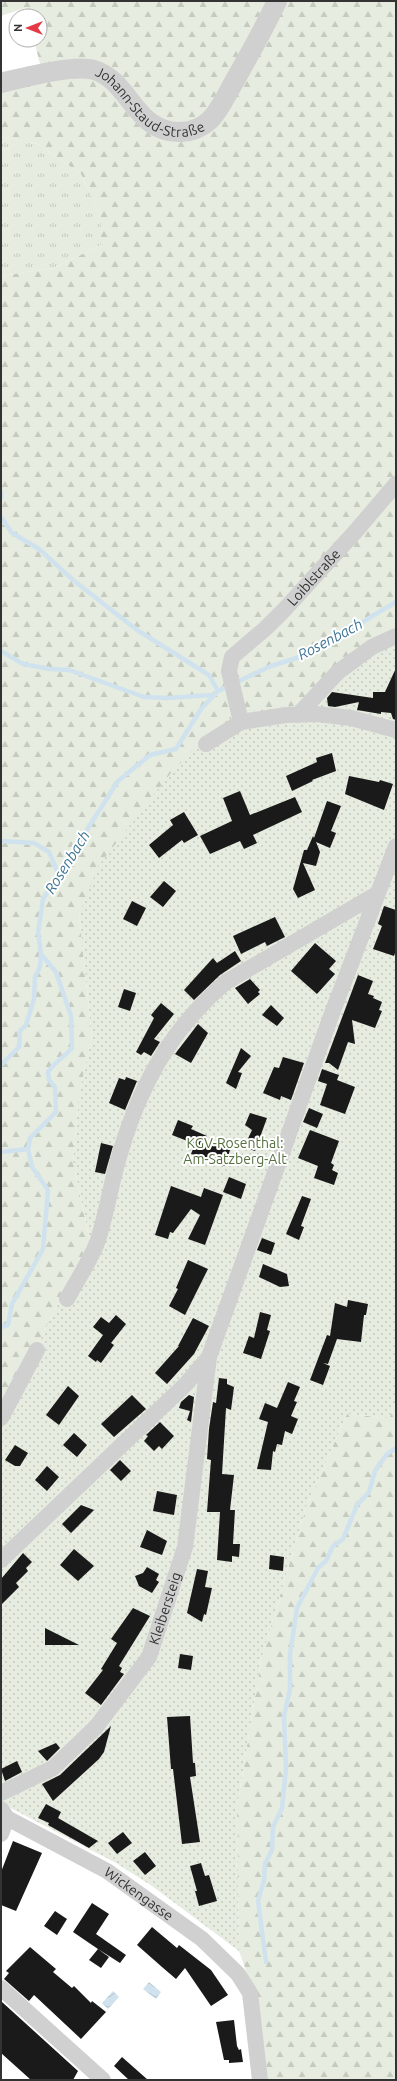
<svg xmlns="http://www.w3.org/2000/svg" width="397" height="2081" font-family="Ubuntu,sans-serif">
<defs>
<pattern id="grass-tufts" width="24" height="20" patternUnits="userSpaceOnUse"><rect width="24" height="20" fill="#e6ecdf"/><path d="M3 7l-1-3M5 7V3M7 7l1-3M15 17l-1-3M17 17v-4M19 17l1-3" fill="none" stroke="#c6cbc0"/></pattern>
<pattern id="forest-firs" width="22" height="20" patternUnits="userSpaceOnUse"><rect width="22" height="20" fill="#e6ecdf"/><path d="M5 1l3.5 6h-7zM16 11l3.5 6h-7z" fill="#c6cbc0"/></pattern>
<pattern id="garden-dots" width="8" height="8" patternUnits="userSpaceOnUse"><rect width="8" height="8" fill="#e6ecdf"/><path d="M2 2h.1M6 6h.1" fill="none" stroke="#c6cbc0" stroke-width="1.8" stroke-linecap="round"/></pattern>
<pattern id="water-waves" width="16" height="10" patternUnits="userSpaceOnUse"><rect width="16" height="10" fill="#cfe2ee"/><path d="M0 5q4-4 8 0t8 0" fill="none" stroke="#b2c2cd"/></pattern>
</defs>
<rect width="100%" height="100%" fill="#fff"/>
<!-- grass -->
<path fill="url(#grass-tufts)" d="M1,136L38,144L81,174L101,215V245L54,268L1,276Z"/>
<!-- forest -->
<path fill="url(#forest-firs)" d="M1,1H396V641L79,914L92,1037L79,1095L73,1162L90,1241L1,1416V276L54,268L101,245V215L81,174L38,144L1,136V72L40,64L34,40H40V16H27L25,8L1,16Z
M396,1405V2080H268L259,2008L239,1951L237,1807L261,1660L306,1507L347,1414L389,1418Z"/>
<!-- garden -->
<path fill="url(#garden-dots)" d="M396,641V1405L389,1418L347,1414L306,1507L261,1660L237,1807L239,1951L152,1886L116,1863L1,1803V1416L90,1241L73,1162L79,1094L92,1037L79,914L99,865L174,769L231,714L286,706H309L341,675Z"/>
<!-- water -->
<path fill="url(#water-waves)" d="M149,1982L161,1992L156,1999L143,1989Z
M113,1991L119,1997L108,2009L102,2003Z"/>
<g fill="none" stroke-linecap="round" stroke-linejoin="round">
<!-- stream -->
<path stroke="#cfe2ee" stroke-width="4.5" d="M1,492V498
M1,517L12,533L39,549L73,580L137,630L209,675L218,691
M1,651L23,664L50,669L69,670L144,697L167,698L212,695
M1,841L34,843L49,852L58,873
M1,1065L19,1047L20,1031L26,1025L34,999L35,977L40,967L41,954
M1,1152L28,1149
M1,1327L8,1325L12,1304L43,1249L48,1190L32,1167L28,1149L30,1138L56,1112L55,1087L49,1080L48,1072C55,1062 64,1057 72,1048L71,1016L56,972L41,954L38,933L43,899L118,781L150,755L176,749L201,709L218,691L271,666L309,654L396,602
M266,1962L258,1901L264,1880L265,1864L272,1850L273,1827L282,1808L286,1769L284,1716L290,1689V1655L297,1608L318,1568L326,1561L333,1546L343,1539L357,1505L369,1492L375,1471L387,1454L396,1448"/>
</g>
<!-- building -->
<path fill="#1a1a1a" d="M396,668V720L393,719L391,713L381,712V714L357,710L359,702L335,707L328,706L327,698L332,692L373,698V692H385Z
M332,753L336,771L312,780L313,781L292,791L286,776L317,762L316,758Z
M349,776L379,782L380,780L393,784L384,810L345,794Z
M240,791L250,815L295,797L302,812L253,835L257,843L244,849L240,841L210,854L200,836L232,821L223,798Z
M327,801L341,806L331,831L336,833L330,848L316,842L320,852L316,866L303,863L315,890L298,898L293,889L304,850H307L313,836L314,838Z
M184,812L198,835L184,843L182,840L159,858L149,845L173,825L170,820Z
M164,881L176,891L163,907L150,897Z
M132,901L146,908L137,926L123,919Z
M384,906L396,910V950L394,956L373,949L382,926L378,924Z
M275,917L285,937L267,946L265,942L241,954L233,936Z
M315,943L336,961L329,969L335,974L317,994L291,971Z
M235,951L241,961L220,975L194,1000L184,990L213,958L217,963Z
M358,975L373,981L368,994L374,996L373,998L382,1002L379,1010L382,1011L375,1028L352,1020L355,1044L348,1042L338,1070L329,1063H325Z
M250,979L260,990L258,992L260,994L248,1004L235,988Z
M124,989L136,993L130,1011L118,1007Z
M161,1003L174,1014L154,1039L160,1042L151,1056L144,1052L141,1055L136,1052L154,1018L151,1015Z
M271,1005L284,1018L277,1026L262,1015Z
M198,1024L208,1033L191,1063L175,1054Z
M241,1048L251,1056L238,1072L242,1073L236,1089L226,1083Z
M283,1057L304,1063L291,1100L281,1096L280,1100L263,1093L274,1067L279,1068Z
M322,1069L336,1074L339,1075L337,1080L355,1087L345,1114L320,1105L327,1084L318,1081Z
M126,1077L137,1081L125,1110L109,1103L119,1078L125,1080Z
M309,1108L323,1114L317,1128L303,1122Z
M250,1113L267,1118L255,1151L244,1147L252,1130L245,1125Z
M178,1120L193,1126L191,1129L207,1136L204,1141L230,1150L225,1166L191,1154L195,1144L172,1135Z
M310,1130L339,1141L331,1163L334,1165L332,1170L338,1173L334,1185L314,1178L318,1166L298,1158Z
M101,1143L113,1146L105,1174L95,1172Z
M229,1177L246,1184L241,1199L223,1192Z
M171,1186L201,1197L204,1188L223,1195L205,1245L188,1239L200,1215L191,1209L173,1233L170,1232L168,1239L155,1235Z
M302,1196L311,1199L301,1226L304,1227L299,1240L286,1234Z
M262,1238L275,1243L271,1255L257,1250Z
M188,1260L208,1269L185,1315L169,1306L178,1289L176,1288Z
M263,1264L287,1274L289,1286L280,1287L259,1277Z
M348,1300L368,1304L366,1315H364L361,1342L337,1339L328,1364L323,1363L330,1366L323,1385L310,1380L327,1335L330,1336L335,1303L347,1307Z
M260,1312L271,1315L267,1330L270,1331L261,1359L243,1353L249,1336L254,1338Z
M116,1315L126,1324L111,1343L114,1345L101,1363L97,1360L96,1362L88,1356L103,1335L93,1327L101,1317L109,1323Z
M193,1318L209,1326L194,1354L167,1384L155,1373L179,1346H178Z
M219,1378L227,1379V1384L234,1387L231,1410L226,1408L222,1474L234,1475L230,1510H235L233,1544H240L239,1557L232,1556V1562L217,1560L220,1512H207L211,1460L207,1459L209,1429L213,1402L216,1403Z
M288,1382L300,1387L294,1401L297,1402L291,1416L298,1419L292,1434L285,1431L282,1445L277,1444L275,1452L273,1451L271,1470L257,1469L268,1422L259,1419L265,1403L277,1408Z
M68,1386L79,1396L59,1425L46,1415Z
M132,1395L146,1409L114,1437L101,1424Z
M189,1395L194,1397L191,1422L187,1420L190,1411L179,1408L181,1402Z
M160,1422L174,1436L162,1449L159,1446L154,1451L144,1441L148,1436L146,1435Z
M74,1433L87,1445L77,1457L63,1445Z
M15,1445L28,1453L20,1466H15L5,1460Z
M120,1460L131,1471L121,1481L110,1470Z
M47,1466L59,1477L47,1491L35,1480Z
M157,1491L177,1495L174,1515L153,1511Z
M81,1505L94,1510L71,1533L62,1524Z
M147,1530L167,1541L162,1555L140,1547Z
M74,1549L94,1566L78,1581L60,1565Z
M23,1553L32,1562L26,1568L28,1571L16,1583L19,1587L1,1605V1579Z
M270,1555L284,1557L283,1571L269,1569Z
M147,1567L159,1574L156,1580L159,1582L152,1593L139,1586L135,1576L143,1573Z
M197,1569L208,1571L205,1587L212,1588L206,1615L204,1614L202,1622L187,1613Z
M133,1608L150,1616L119,1666L122,1668L120,1672L124,1674L101,1705L85,1693L103,1670L101,1669L117,1643L111,1639Z
M45,1628L79,1645H45Z
M180,1654L193,1656L191,1670L178,1668Z
M190,1716L193,1763H195L196,1776L190,1777L200,1842L182,1844L173,1769H171L167,1717Z
M111,1726L104,1752L99,1759L53,1801L42,1784L60,1775Z
M56,1743L60,1748L47,1761L38,1751Z
M17,1761L22,1772L5,1781L1,1769Z
M46,1804L61,1812L58,1818L98,1841L89,1848L48,1825L49,1823L38,1818Z
M123,1832L132,1843L117,1854L108,1843Z
M13,1841L42,1853L16,1911L1,1905V1872Z
M145,1852L156,1866L145,1875L133,1861Z
M201,1863L205,1876L209,1875L217,1901L199,1906L195,1891H197L190,1866Z
M92,1903L109,1914L96,1934L126,1955L120,1963L98,1949L109,1957L101,1968L89,1960L98,1949L73,1932Z
M55,1911L67,1919L57,1935L44,1926Z
M152,1927L177,1948L179,1945L211,1970L228,1995L211,2006L185,1968L176,1979L162,1967L137,1945Z
M30,1947L56,1969L53,1972L72,1988L74,1986L91,2003L92,2001L106,2012L81,2039L34,1995L29,2001L4,1979L9,1973L6,1971Z
M2,2002L78,2071L73,2080H31L1,2053Z
M234,2020L237,2046L239,2050L241,2049L243,2062L229,2063V2060H224L216,2022Z
M122,2057L148,2080H129L114,2066Z"/>
<g fill="none" stroke-linecap="round" stroke-linejoin="round">
<!-- minor -->
<g stroke="#d0d0d0" stroke-width="16">
<path d="M298,715L338,672L372,647L396,636"/>
<path id="s1" d="M241,722L229,671L232,657L266,628L285,609L355,532L396,484"/>
<path d="M206,744L241,722L286,715L317,714L351,718L396,730"/>
<path d="M67,1299C77,1280 91,1260 98,1240C106,1215 110,1189 117,1164C137,1091 168,1031 226,982L377,894"/>
<path d="M1,1418L37,1350"/>
<path d="M1,1560L186,1384L209,1357L331,1016L396,846"/>
<path id="s2" d="M1,1793L53,1768L96,1727L149,1657L185,1547L209,1357"/>
<path id="s3" d="M1,1809L7,1818L107,1871L202,1939L238,1974L250,1993L260,2080"/>
<path d="M1,1834L7,1818"/>
<path d="M1,1988L103,2080"/>
</g>
<!-- tertiary -->
<path stroke="#d0d0d0" stroke-width="20" id="s4" d="M1,83C23,78 73,64 94,70C121,78 130,108 151,123C169,136 194,135 210,120C220,110 227,94 234,82C249,55 264,29 277,1"/>
</g>
<g text-anchor="middle" dominant-baseline="central" stroke-width="4" stroke-linejoin="round" paint-order="stroke">
<!-- street labels -->
<g font-size="14" fill="#333" stroke="#fff">
<text stroke="none"><textPath href="#s4" startOffset="163">Johann-Staud-Straße</textPath></text>
<text stroke="none"><textPath href="#s1" startOffset="181">Loiblstraße</textPath></text>
<text stroke="none"><textPath href="#s2" startOffset="256">Kleibersteig</textPath></text>
<text stroke="none"><textPath href="#s3" startOffset="163">Wickengasse</textPath></text>
</g>
<!-- park labels -->
<g font-size="14" fill="#56703f" stroke="#fff">
<text x="235" y="1143">KGV-Rosenthal:<tspan x="235" dy="16">Am-Satzberg-Alt</tspan></text>
</g>
<!-- water labels -->
<g font-size="15" font-style="italic" fill="#3f7597" stroke="#fff">
<text transform="translate(330 639) rotate(-28)">Rosenbach</text>
<text transform="translate(67 862) rotate(-58)">Rosenbach</text>
</g>
</g>
<!-- border -->
<rect width="397" height="2081" fill="none" stroke="#333333" stroke-width="4"/>
<!-- north arrow -->
<g transform="translate(28 28) rotate(270)"><circle r="19" fill="#ffffff" stroke="#adadad"/>
<path d="M0-3L7 15L0 10L-7 15Z" fill="#e63946"/>
<text y="-6" font-size="11" font-weight="bold" text-anchor="middle" fill="#333333">N</text>
</g>
</svg>
